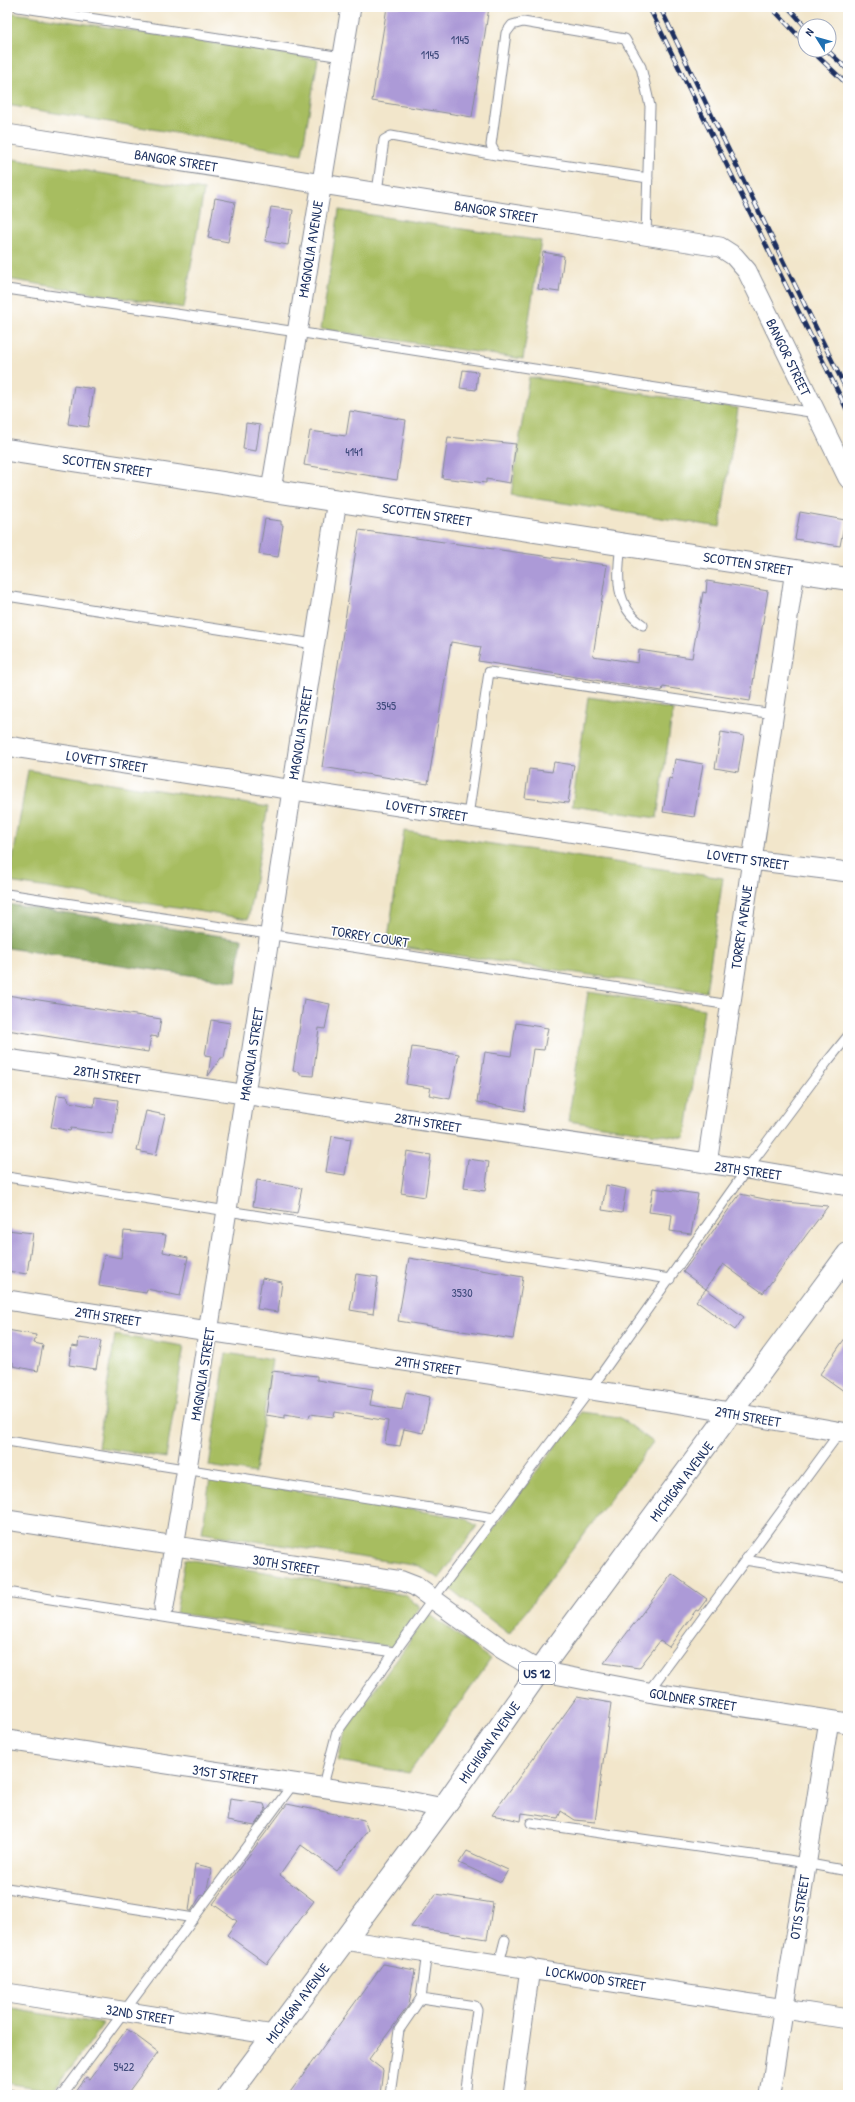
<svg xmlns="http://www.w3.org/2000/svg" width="855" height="2102" font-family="'Patrick Hand',sans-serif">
<rect width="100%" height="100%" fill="#fff"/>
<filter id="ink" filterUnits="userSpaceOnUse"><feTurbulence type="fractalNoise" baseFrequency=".025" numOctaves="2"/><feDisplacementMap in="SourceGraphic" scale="8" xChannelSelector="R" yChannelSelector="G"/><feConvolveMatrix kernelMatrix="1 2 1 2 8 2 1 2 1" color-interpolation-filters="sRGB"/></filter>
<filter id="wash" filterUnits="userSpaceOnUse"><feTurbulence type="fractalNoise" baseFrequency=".012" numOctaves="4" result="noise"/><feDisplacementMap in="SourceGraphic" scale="16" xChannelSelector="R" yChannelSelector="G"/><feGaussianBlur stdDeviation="0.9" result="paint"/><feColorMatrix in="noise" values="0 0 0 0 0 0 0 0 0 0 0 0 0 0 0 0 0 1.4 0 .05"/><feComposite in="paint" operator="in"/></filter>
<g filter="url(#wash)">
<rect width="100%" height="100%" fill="#f2e6cb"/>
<!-- green -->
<path fill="#a7bd61" stroke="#617660" d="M7,12L318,59L302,154L7,105Z
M7,158L204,190L184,308L7,279Z
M339,210L541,241L523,359L321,329Z
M529,377L738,408L720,527L511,495Z
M588,697L673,709L657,818L572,806Z
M28,770L268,807L248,919L9,882Z
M404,831L723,878L706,992L387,945Z
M588,992L704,1009L685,1138L568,1121Z
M115,1335L184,1346L166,1458L98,1447Z
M226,1353L272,1360L255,1473L209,1466Z
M581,1412L619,1417L653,1442L509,1634L449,1588Z
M210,1478L465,1518L477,1526L439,1579L419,1566L202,1533Z
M185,1559L405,1595L420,1607L392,1647L176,1613Z
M429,1614L491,1659L409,1773L338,1761L345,1731Z
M7,2008L103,2024L53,2091L7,2083Z"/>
<!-- forest -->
<path fill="#85a457" stroke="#506a5a" d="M7,904L242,939L236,982L7,948Z"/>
<g id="blocks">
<!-- building -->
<path fill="#ac9ad7" d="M387,7H489L472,117L372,101Z
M215,198L235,202L228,242L208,238Z
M271,207L293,210L288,245L265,241Z
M543,252L564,256L559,292L538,289Z
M463,370L478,372L476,390L460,388Z
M74,386L94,389L88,427L68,424Z
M350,411L406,420L397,480L304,465L310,431L346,436Z
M246,423L260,425L256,451L243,449Z
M448,437L516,444L510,483L486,479V483L442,478Z
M800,512L845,520L840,546L795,539Z
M265,519L281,521V525H283L278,557L259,554Z
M359,530L607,565L593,656L638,663L639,650L692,658L703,592L706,593L707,581L768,591L750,701L663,687L662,691L478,661L481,647L451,642L428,784L322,767Z
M721,732L744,736L738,772L715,768Z
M675,759L703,764L694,817L663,812L669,778L672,779Z
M554,762L574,765L568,803L525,798L529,769L552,772Z
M7,995L161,1019L158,1037L151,1036L148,1052L7,1030Z
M304,999L330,1004L325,1029L319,1028L313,1076L300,1075V1072L293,1071Z
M211,1020L230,1023L224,1058H221L208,1076L211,1056L205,1055Z
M516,1023L548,1028L544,1050L533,1049L524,1111L477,1102L485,1052L511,1056Z
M412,1047L459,1054L450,1099L429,1095L431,1088L406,1084Z
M57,1095L67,1096L69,1102L94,1107L95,1097L118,1100L113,1134L71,1128L70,1131L51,1127Z
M146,1111L165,1115L156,1155L137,1151Z
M332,1136L351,1139L345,1175L326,1172Z
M407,1151L431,1155L425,1197L401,1193Z
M468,1159L489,1162L485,1191L464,1188Z
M257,1180L302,1188L297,1213L253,1206Z
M606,1185L626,1189L622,1213L602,1210Z
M653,1188L698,1194L691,1234L670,1231L672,1215L649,1212Z
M740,1194L774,1201L828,1206L763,1293L723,1264L706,1289L683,1272Z
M7,1230L33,1233L27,1274L7,1271Z
M124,1231L166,1235L163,1252L188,1257L180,1296L147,1289L146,1293L99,1286L104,1255L121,1258Z
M409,1258L523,1277L513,1339L398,1321Z
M356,1274L378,1277L373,1314L350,1310Z
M262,1278L282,1282L278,1312L257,1309Z
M706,1289L744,1317L735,1330L696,1301Z
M7,1330L36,1335L34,1343L43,1345L38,1371L13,1366V1362H7Z
M848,1334V1394L820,1374Z
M79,1338L101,1341L96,1369L69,1365L72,1346L78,1347Z
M272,1371L317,1376V1380L373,1389L370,1405L402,1410L406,1392L430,1397L423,1433L404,1429L400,1446L385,1444L388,1421L335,1412L334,1417L310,1414L309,1418L285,1414V1418L266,1415Z
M672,1574L707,1599L698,1611L696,1610L669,1647L660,1641L639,1668L604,1663Z
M577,1697L611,1703L595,1822L575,1820L561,1811L558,1818L522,1813L521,1821L492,1815Z
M230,1799L264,1804L266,1810L255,1826L227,1821Z
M287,1804L364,1820L368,1830L337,1871L301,1845L280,1875L314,1901L267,1964L227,1935L237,1921L213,1904Z
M467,1851L508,1870L501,1882L459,1863Z
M195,1864L212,1868L206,1892L203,1896L201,1895L191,1911H189Z
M436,1894L493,1903L487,1939L411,1927Z
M383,1964L415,1970L409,2005L369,2059L383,2070L380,2095H288Z
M127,2029L158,2052L126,2095H73L86,2077L90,2079Z"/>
</g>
</g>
<g filter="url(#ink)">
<use href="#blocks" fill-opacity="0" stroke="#868a94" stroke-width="1"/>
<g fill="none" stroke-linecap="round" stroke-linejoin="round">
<defs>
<path id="lane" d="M18,7L342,57
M377,192L384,140L391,136L496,155
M646,235L650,106L641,67L625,39L523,22L512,25L506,33L491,145L496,155L648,178
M7,289L297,332L816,413
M621,544C617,575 614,606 643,625
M7,596L314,644
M468,816L489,672L773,714
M7,894L730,1005
M7,1177L670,1279
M7,1441L494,1518
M745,1560L848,1577
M7,1592L299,1639L395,1652
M648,1692L840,1432
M322,1789L337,1732L433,1599L590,1390L747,1169L827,1062L848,1036
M531,1823L788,1860L848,1871
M7,1888L194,1918
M499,1963L505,1940
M421,1998L475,2006L477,2010L465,2095
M7,2094L12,2095
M62,2095L293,1784
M390,2095L399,2030L421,1998L427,1952"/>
<path id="street" d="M7,134L720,247L734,256L747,271L848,478
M271,490L351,7
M7,746L751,860L848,872
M7,1059L747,1169L848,1186
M707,1164L795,570
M7,1300L683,1404L848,1433
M7,1520L402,1581L415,1586L502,1649L539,1671L648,1692L848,1723
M164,1607L187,1468L337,500
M7,1740L394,1798L443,1808
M344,1940L848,2019
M7,1993L274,2035
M513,2095L530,1968
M770,2095L829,1720"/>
<path id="secondary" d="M7,450L848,579"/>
<path id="primary" d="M229,2095L443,1808L539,1671L848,1254"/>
</defs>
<!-- lane casing -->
<use href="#lane" stroke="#868a94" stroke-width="11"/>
<!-- street casing -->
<use href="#street" stroke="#868a94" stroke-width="21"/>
<!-- secondary casing -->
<use href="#secondary" stroke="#868a94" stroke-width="24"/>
<!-- primary casing -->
<use href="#primary" stroke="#868a94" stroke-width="24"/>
<!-- lane -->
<use href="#lane" stroke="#fff" stroke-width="9"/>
<!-- street -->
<use href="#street" stroke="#fff" stroke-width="19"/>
<!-- secondary -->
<use href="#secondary" stroke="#fff" stroke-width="22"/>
<!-- primary -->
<use href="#primary" stroke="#fff" stroke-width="22"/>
<defs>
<path id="rail" d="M649,7L848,412
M660,7L714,120L848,393
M771,7L805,43
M788,7L805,26
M811,50L848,85
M827,50L848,70"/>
</defs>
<!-- rail casing -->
<use href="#rail" stroke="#1b2f5e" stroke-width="4.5"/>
<!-- rail -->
<use href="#rail" stroke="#fff" stroke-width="3" stroke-dasharray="9" stroke-linecap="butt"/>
</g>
</g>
<g text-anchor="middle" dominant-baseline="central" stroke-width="3.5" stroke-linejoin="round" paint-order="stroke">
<!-- number labels -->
<g font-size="12" fill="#3f4a7c">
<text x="460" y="39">1145</text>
<text x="430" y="54">1145</text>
<text x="354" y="451">4141</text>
<text x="386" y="705">3545</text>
<text x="462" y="1292">3530</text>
<text x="124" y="2066">5422</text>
</g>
<!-- shield labels -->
<rect fill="#fff" stroke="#5f6d8e" stroke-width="1" x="519" y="1662" width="36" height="22" rx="3"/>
<g font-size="13" font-weight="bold" fill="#1b2f5e">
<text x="537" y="1673">US 12</text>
</g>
<!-- street labels -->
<g font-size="14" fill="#1b2f5e" stroke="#fff">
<text transform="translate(176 160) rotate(9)">BANGOR STREET</text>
<text transform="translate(496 211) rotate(9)">BANGOR STREET</text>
<text transform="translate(310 249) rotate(-81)">MAGNOLIA AVENUE</text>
<text transform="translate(789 357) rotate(64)">BANGOR STREET</text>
<text transform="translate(107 465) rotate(9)">SCOTTEN STREET</text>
<text transform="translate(427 514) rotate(9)">SCOTTEN STREET</text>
<text transform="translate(748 563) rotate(9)">SCOTTEN STREET</text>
<text transform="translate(300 733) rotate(-81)">MAGNOLIA STREET</text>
<text transform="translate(107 761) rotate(9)">LOVETT STREET</text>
<text transform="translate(427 810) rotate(9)">LOVETT STREET</text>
<text transform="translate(748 859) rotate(8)">LOVETT STREET</text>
<text transform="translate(741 927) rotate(-82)">TORREY AVENUE</text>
<text transform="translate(370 936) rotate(9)">TORREY COURT</text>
<text transform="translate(251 1054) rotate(-81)">MAGNOLIA STREET</text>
<text transform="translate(107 1074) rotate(8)">28TH STREET</text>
<text transform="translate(428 1122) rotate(9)">28TH STREET</text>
<text transform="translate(748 1170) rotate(8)">28TH STREET</text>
<text transform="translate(108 1316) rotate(9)">29TH STREET</text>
<text transform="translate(428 1365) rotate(9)">29TH STREET</text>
<text transform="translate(202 1374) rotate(-81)">MAGNOLIA STREET</text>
<text transform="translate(748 1416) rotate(10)">29TH STREET</text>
<text transform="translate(681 1481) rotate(-53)">MICHIGAN AVENUE</text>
<text transform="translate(286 1564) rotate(9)">30TH STREET</text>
<text transform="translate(693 1699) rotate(9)">GOLDNER STREET</text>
<text transform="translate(489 1742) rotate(-55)">MICHIGAN AVENUE</text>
<text transform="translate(225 1774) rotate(9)">31ST STREET</text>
<text transform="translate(799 1907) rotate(-81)">OTIS STREET</text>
<text transform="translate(596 1978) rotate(9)">LOCKWOOD STREET</text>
<text transform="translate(297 2003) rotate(-53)">MICHIGAN AVENUE</text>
<text transform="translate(140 2014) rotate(9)">32ND STREET</text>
</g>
</g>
<!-- margin -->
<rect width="855" height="2102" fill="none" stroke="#fff" stroke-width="24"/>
<!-- north arrow -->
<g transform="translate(817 38) rotate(307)"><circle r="19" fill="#ffffff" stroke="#a4acbf"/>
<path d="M0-3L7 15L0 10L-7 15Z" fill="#1f6fb2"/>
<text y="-6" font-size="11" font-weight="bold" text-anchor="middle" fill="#1b2f5e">N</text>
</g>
</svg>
